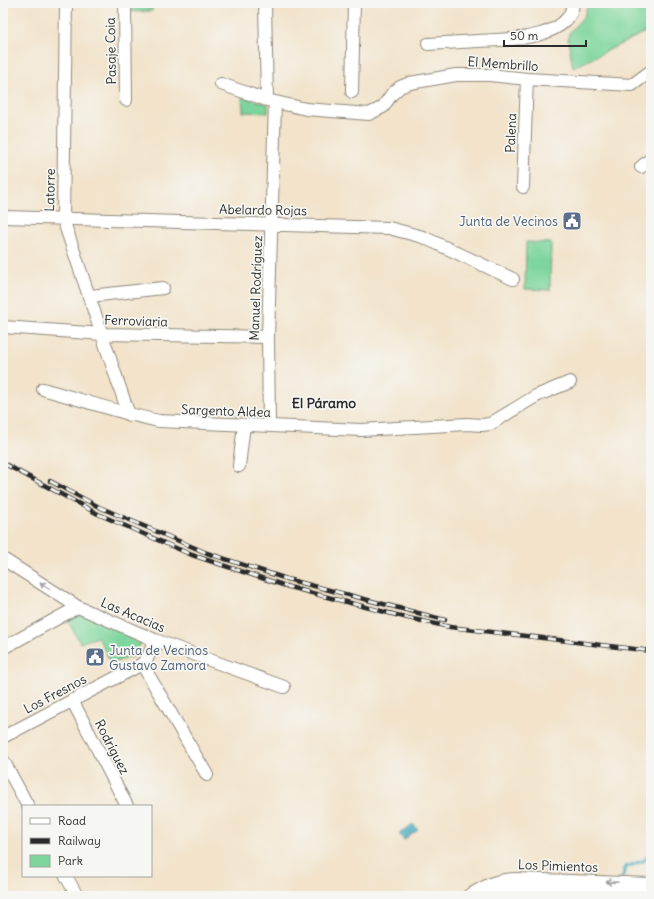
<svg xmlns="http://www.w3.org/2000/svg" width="654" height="899" font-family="Delius,sans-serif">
<rect width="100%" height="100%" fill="#f6f6f2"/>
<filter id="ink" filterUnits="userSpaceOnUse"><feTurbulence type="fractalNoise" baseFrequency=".025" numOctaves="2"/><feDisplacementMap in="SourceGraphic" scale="8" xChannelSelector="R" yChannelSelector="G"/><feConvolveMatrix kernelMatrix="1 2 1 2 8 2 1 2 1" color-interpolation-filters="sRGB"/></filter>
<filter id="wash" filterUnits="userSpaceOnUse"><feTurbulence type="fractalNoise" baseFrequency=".012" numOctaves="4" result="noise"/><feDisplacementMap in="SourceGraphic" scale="16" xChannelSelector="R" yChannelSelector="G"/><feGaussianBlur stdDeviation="0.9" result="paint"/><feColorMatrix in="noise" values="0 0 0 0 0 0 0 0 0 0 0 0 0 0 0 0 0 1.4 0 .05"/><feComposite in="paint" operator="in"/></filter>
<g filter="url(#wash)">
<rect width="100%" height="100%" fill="#f2e3ca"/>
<!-- green -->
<path fill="#7dd59b" stroke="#548063" d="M131,3H152V11L131,12Z
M588,3H651V29L573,68L568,39L570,32L584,16Z
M242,97L268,104V113L243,112Z
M526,242L551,243L550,290L525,289Z
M80,611L142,640L135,656L111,663L98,637L80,643L66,618Z"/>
<!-- water -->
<path fill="#3eabbd" stroke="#346b74" d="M413,824L418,830L404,840L399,834Z"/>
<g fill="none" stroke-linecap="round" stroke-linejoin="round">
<!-- stream -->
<path stroke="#3eabbd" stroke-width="3.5" d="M621,881L626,867L645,860L651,851"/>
</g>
</g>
<g filter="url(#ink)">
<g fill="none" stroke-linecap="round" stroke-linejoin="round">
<defs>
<path id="minor" d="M66,3L63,219L129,415
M125,3L126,100
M265,3L267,100
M428,44C444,43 461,42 478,41C504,40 571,40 573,3
M221,84L267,100L306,109L369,114L383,107L391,95L400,87L410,83L456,75H490L527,79L632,85L651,71
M352,92L354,3
M641,167L651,159
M523,187L527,79
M3,217L389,228L423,237L513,279
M90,296L163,288
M3,327L103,334L268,337
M43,389C82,400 120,413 159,421L361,430L467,424L482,425L490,424L536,396L570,382
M269,426L268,337L275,102
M239,466L244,425
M3,559L78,607L155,640L284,687
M3,648L78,607
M142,664L207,775
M72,700L127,806
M3,737L142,664L147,659L155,640
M3,760L28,806
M66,876L77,896
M468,896C486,886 494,880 515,879L651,884
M487,896L506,890L528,889L651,895"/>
</defs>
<!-- minor casing -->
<use href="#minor" stroke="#8e877a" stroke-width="14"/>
<!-- minor -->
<use href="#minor" stroke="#fff" stroke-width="12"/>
<defs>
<path id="rail" d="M3,463L98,514L192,555L289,587L408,618L450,627L651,651
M50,481L99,507L207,553L287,579L445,620"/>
</defs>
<!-- rail casing -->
<use href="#rail" stroke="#2b2b2b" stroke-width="4.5"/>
<!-- rail -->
<use href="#rail" stroke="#f6f6f2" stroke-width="3" stroke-dasharray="9" stroke-linecap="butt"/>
</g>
<!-- one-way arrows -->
<defs><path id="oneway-shaft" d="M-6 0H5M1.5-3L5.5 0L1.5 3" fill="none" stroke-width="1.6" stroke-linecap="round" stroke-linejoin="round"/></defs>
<g stroke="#a0a0a0">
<use href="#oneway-shaft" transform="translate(45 586) rotate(-147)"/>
<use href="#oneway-shaft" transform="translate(612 882) rotate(-178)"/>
</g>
</g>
<!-- icons -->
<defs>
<symbol id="civic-square" viewBox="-11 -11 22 22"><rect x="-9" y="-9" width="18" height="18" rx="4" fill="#5c6f8a" stroke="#f6f6f2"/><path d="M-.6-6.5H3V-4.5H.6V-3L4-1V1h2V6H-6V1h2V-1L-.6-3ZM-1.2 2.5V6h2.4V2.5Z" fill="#fff"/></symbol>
</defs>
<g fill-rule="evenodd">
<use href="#civic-square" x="561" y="210" width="22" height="22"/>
<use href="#civic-square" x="84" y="646" width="22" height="22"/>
</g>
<g text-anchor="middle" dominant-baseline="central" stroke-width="3.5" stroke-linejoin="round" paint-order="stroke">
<!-- street labels -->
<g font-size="13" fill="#2b2b2b" stroke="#f6f6f2">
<text transform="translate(111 51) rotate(-91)">Pasaje Coia</text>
<text transform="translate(503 64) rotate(4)">El Membrillo</text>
<text transform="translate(511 133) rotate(-88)">Palena</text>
<text transform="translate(50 190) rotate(-89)">Latorre</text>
<text transform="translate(263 210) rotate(1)">Abelardo Rojas</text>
<text transform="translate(256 288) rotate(-88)">Manuel Rodríguez</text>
<text transform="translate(136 321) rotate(2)">Ferroviaria</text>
<text transform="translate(226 411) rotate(2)">Sargento Aldea</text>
<text transform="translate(133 615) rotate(23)">Las Acacias</text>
<text transform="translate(55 694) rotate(-28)">Los Fresnos</text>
<text transform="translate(112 747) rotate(63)">Rodríguez</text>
<text transform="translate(558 866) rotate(2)">Los Pimientos</text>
</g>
<!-- service labels -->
<g font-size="13" fill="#4e5e75" stroke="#f6f6f2" text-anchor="end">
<text x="558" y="221">Junta de Vecinos</text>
<text x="109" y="650" text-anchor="start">Junta de Vecinos<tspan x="109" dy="15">Gustavo Zamora</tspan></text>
</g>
<!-- neighbourhood labels -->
<g font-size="14" font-weight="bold" fill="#2b2b2b" stroke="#f6f6f2">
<text x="324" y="403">El Páramo</text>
</g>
</g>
<!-- margin -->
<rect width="654" height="899" fill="none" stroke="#f6f6f2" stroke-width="16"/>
<!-- legend -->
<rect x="22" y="805" width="130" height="72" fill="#f6f6f2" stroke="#a5a5a2"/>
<rect x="30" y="818" width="20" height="6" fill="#ffffff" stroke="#a5a5a2"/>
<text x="58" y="825" font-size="12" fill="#2b2b2b">Road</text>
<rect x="30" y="838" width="20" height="6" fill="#2b2b2b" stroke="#a5a5a2"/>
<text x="58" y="845" font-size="12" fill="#2b2b2b">Railway</text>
<rect x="30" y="855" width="20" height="12" fill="#7dd59b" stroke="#a5a5a2"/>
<text x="58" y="865" font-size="12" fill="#2b2b2b">Park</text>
<!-- scale -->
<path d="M504 40v6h82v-6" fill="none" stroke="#2b2b2b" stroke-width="2"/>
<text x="510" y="40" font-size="12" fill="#2b2b2b" stroke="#f6f6f2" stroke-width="3" paint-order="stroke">50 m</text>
</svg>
